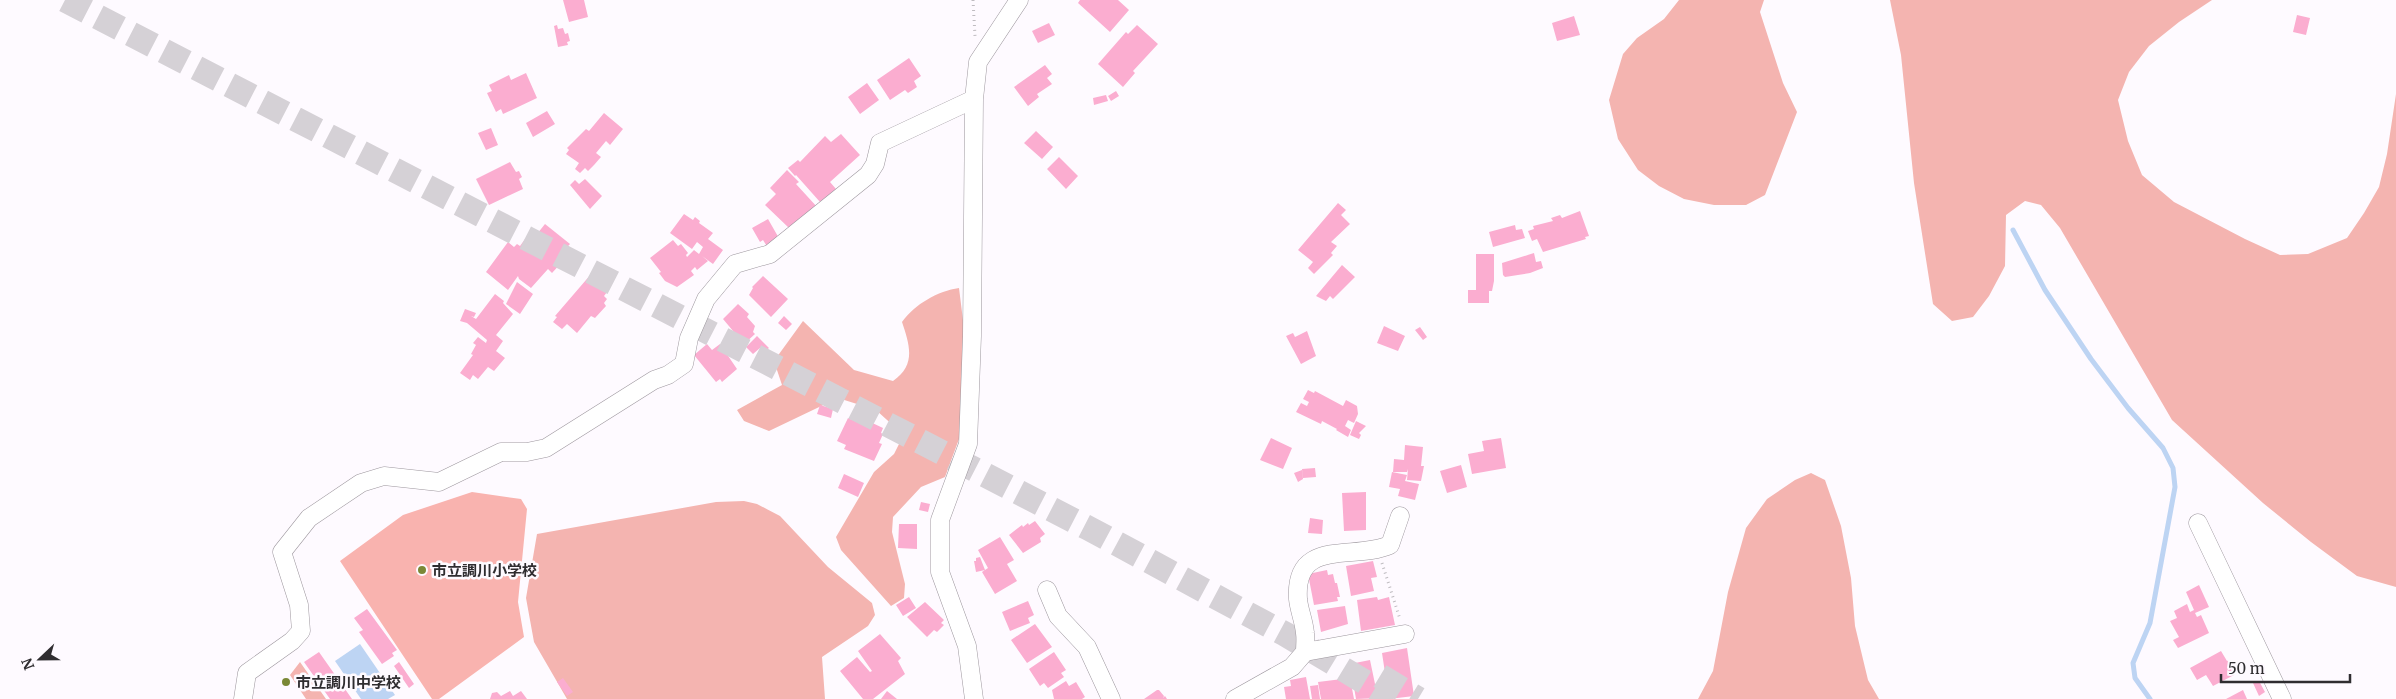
<svg xmlns="http://www.w3.org/2000/svg" width="2396" height="699" font-family="Merriweather,'Noto Sans JP',serif">
<rect width="100%" height="100%" fill="#fefaff"/>
<!-- green -->
<path fill="#f9b3af" d="M472,492L521,499L527,509L518,602L524,637L439,699H432L340,561L403,515Z"/>
<!-- forest -->
<path fill="#f4b4b0" d="M1679,0H1764L1760,12L1783,83L1797,112L1765,195L1746,205H1714L1684,199L1659,186L1638,170L1618,139L1609,100L1623,54L1637,38L1664,19Z
M1890,0H2212L2179,22L2149,46L2129,72L2118,100L2128,141L2142,175L2174,202L2245,239L2280,255L2308,254L2347,238L2364,213L2379,187L2387,154L2396,94V587L2357,576L2311,542L2263,503L2172,420L2060,228L2041,205L2025,201L2006,215L2005,266L1989,296L1973,317L1952,321L1933,304L1914,183L1901,55Z
M959,288L973,401L945,477L921,487L893,517L892,532L905,584L904,598L891,606L841,550L836,537L874,472L894,454L900,442L897,429L876,410L838,398L769,431L744,421L737,410L782,385L774,361L803,321L854,370L893,381C916,365 910,346 902,322C915,304 938,291 959,288Z
M1811,473L1825,480L1841,526L1851,578L1855,626L1868,680L1879,699H1698L1713,671L1728,592L1746,528L1767,499L1795,480Z
M744,501L757,504L780,516L828,567L872,603L875,615L868,626L822,657L825,699H567L534,642L526,598L537,534L716,502Z
M300,662L326,699H306L290,675Z"/>
<!-- water -->
<path fill="#bdd4f3" d="M360,644L395,695L388,699H361L335,661Z"/>
<g fill="none" stroke-linecap="round" stroke-linejoin="round">
<!-- stream -->
<path stroke="#bdd4f3" stroke-width="5" d="M2013,230L2045,290L2091,359L2128,408L2163,448L2173,468L2175,487L2150,623L2133,663L2135,678L2150,699"/>
</g>
<!-- building -->
<path fill="#fbadd0" d="M563,0H584L588,17L569,22Z
M1080,0H1118L1129,10L1110,32L1078,3Z
M2297,15L2310,18L2306,35L2293,32Z
M1574,16L1580,35L1557,41L1552,23Z
M1049,23L1055,35L1038,43L1032,31Z
M557,25L558,29L563,28L565,34L568,33L570,41L567,42L568,45L558,47L554,26Z
M1137,25L1158,44L1133,71L1135,73L1123,87L1098,64L1126,32L1128,34Z
M909,58L921,76L914,81L917,87L908,93L905,90L890,100L877,80Z
M1045,65L1052,74L1047,78L1052,84L1037,94L1039,97L1028,106L1014,87Z
M526,73L537,98L503,114L501,109L496,112L487,93L492,91L489,85L509,75L511,80Z
M867,83L879,100L860,114L848,97Z
M1116,91L1119,96L1111,101L1108,96Z
M1106,95L1108,101L1094,105L1093,98Z
M547,111L555,124L533,137L526,123Z
M604,113L623,129L610,145L606,141L596,153L601,157L594,165L588,171L585,168L580,173L575,169L579,163L566,154L569,150L567,148L586,129L589,131Z
M491,128L498,145L486,150L478,133Z
M1036,131L1053,147L1042,159L1024,143Z
M841,134L860,155L830,182L836,189L820,202L796,175L795,176L788,168L798,160L800,162L825,136L831,142Z
M1059,157L1078,176L1066,189L1047,169Z
M510,162L516,172L519,171L522,177L519,179L523,189L489,205L476,179Z
M787,170L799,182L796,184L818,208L806,221L801,217L789,228L765,205L776,194L770,188Z
M585,179L602,196L590,209L570,185L575,180L579,184Z
M1338,203L1346,210L1341,215L1350,224L1331,242L1337,246L1331,253L1333,255L1314,274L1308,268L1313,262L1298,250Z
M1580,211L1589,236L1585,237L1586,239L1543,252L1537,239L1532,241L1528,231L1534,229L1533,226L1553,221L1551,218L1560,215L1562,218Z
M684,214L693,220L695,217L700,221L699,223L713,233L708,239L723,250L713,264L702,256L708,261L697,270L695,267L691,271L694,275L677,287L665,281L659,273L661,272L650,258L673,240L678,246L681,244L688,253L686,255L687,257L694,250L699,254L703,247L697,242L692,249L670,233Z
M768,219L780,240L768,248L763,240L760,242L752,228Z
M545,224L570,244L558,257L563,261L552,273L548,269L531,288L519,279L518,276L508,290L486,272L508,242L514,247L517,244L520,246L528,235L535,241L540,236L537,234Z
M1515,225L1516,230L1522,229L1525,238L1493,247L1489,232Z
M1534,253L1536,262L1541,261L1543,268L1530,273L1505,277L1503,275L1502,263Z
M1476,254H1494V281L1492,291H1489V303H1468V290H1476Z
M1342,265L1355,277L1333,299L1330,296L1326,301L1316,296Z
M592,273L608,283L607,285L610,288L604,296L607,299L604,303L606,306L595,318L591,316L577,333L567,324L562,329L553,322L557,317L555,316Z
M763,276L788,299L771,317L749,295L753,288L752,287Z
M517,282L533,294L520,314L506,304Z
M495,294L504,301L503,303L513,314L496,335L503,341L496,351L505,358L494,371L488,367L478,379L473,375L470,380L460,373L473,355L471,354L476,345L473,343L478,337L486,343L487,340L467,323L460,321L465,309L476,313L474,317L471,316L476,319Z
M738,304L749,314L747,317L755,326L753,332L755,334L744,344L723,319Z
M784,316L792,324L786,330L778,323Z
M1384,326L1405,336L1398,351L1377,343Z
M1420,327L1427,337L1423,340L1415,330Z
M1307,331L1316,356L1301,364L1286,336L1293,333L1295,337Z
M757,336L769,348L764,352L760,348L753,354L746,347Z
M707,344L712,350L720,344L737,369L722,382L720,379L716,382L694,355Z
M1308,390L1314,393L1315,391L1343,406L1346,400L1357,406L1358,414L1354,423L1348,420L1345,426L1351,430L1348,437L1336,430L1337,429L1322,421L1321,424L1296,412L1301,403L1307,406L1309,402L1303,399Z
M820,405L833,409L831,418L817,414Z
M848,418L864,425L866,420L883,428L881,433L883,434L879,443L882,444L874,461L844,449L846,445L837,441Z
M1356,421L1366,426L1359,433L1361,435L1359,439L1350,435Z
M1271,438L1292,448L1283,469L1260,460Z
M1501,438L1506,468L1472,474L1468,454L1484,451L1482,441Z
M1405,445L1423,447L1421,466H1424L1421,481L1407,480L1408,469L1407,472H1393L1394,459L1404,460Z
M1461,465L1467,487L1447,493L1440,471Z
M1315,468L1316,477L1303,478L1302,469Z
M1302,470L1303,479L1298,482L1294,473Z
M1392,472L1407,475L1405,481L1419,484L1415,500L1398,496L1400,489L1389,487Z
M844,474L864,483L858,497L838,488Z
M1366,492V530L1344,531L1342,493Z
M921,502L930,504L928,512L919,510Z
M1310,518L1323,520L1322,534L1308,533Z
M1035,521L1045,534L1040,538L1041,542L1023,553L1009,535L1022,525L1023,527L1028,523L1029,525Z
M899,524H917V549L898,548Z
M1000,537L1014,560L1007,564L1017,581L995,594L982,572L988,568L978,550Z
M980,557L985,570L976,572L974,561H976V558Z
M1373,561L1377,577L1371,578L1374,591L1351,596L1346,566Z
M1327,570L1328,575L1333,574L1335,583H1337L1340,597H1337L1338,601L1314,605L1308,574Z
M2199,585L2209,607L2195,613L2197,617L2201,615L2209,633L2178,648L2173,640L2179,637L2170,621L2177,618L2174,611L2187,604L2190,612L2194,610L2186,592Z
M909,597L916,608L903,616L896,605Z
M1377,597L1378,600L1389,597L1395,625L1361,631L1357,600Z
M1028,601L1034,615L1028,618L1030,623L1010,631L1002,612Z
M925,602L944,620L941,623L944,625L937,632L934,630L927,637L907,617Z
M1345,606L1348,624L1321,632L1317,610Z
M367,609L397,650L392,653L394,656L382,664L359,632L363,630L354,618Z
M1035,624L1052,647L1027,663L1011,640Z
M880,634L901,658L898,661L905,674L873,699H863L840,671L857,657L870,672L872,671L858,651Z
M1407,648L1414,696L1389,699L1382,653Z
M2221,651L2227,661L2230,660L2232,663L2229,665L2234,675L2213,686L2206,675L2197,680L2190,668Z
M319,652L352,699H330L304,662Z
M1054,652L1066,670L1061,673L1064,677L1048,688L1044,683L1040,686L1029,669Z
M1370,660L1375,684L1382,682L1385,698L1356,699L1350,664Z
M399,662L414,684L409,688L394,666Z
M1306,677L1310,699H1286L1284,687L1291,686L1290,680Z
M563,678L573,692L567,696L557,682Z
M1350,678L1354,699H1321L1318,682Z
M1066,681L1069,686L1076,682L1085,697L1082,699H1054L1052,690Z
M2259,681L2265,692L2259,696L2253,683Z
M1318,685L1320,699H1312L1310,686Z
M1157,690H1159L1164,696L1163,698L1165,696L1167,699H1144Z
M2243,690L2247,699H2226Z
M510,691L513,696L521,691L527,699H490L492,693L497,692L501,696Z
M887,691L897,699H881Z"/>
<g fill="none" stroke-linecap="round" stroke-linejoin="round">
<!-- highway-tunnel -->
<path stroke="#d5d1d6" stroke-width="25" stroke-dasharray="25 12" stroke-linecap="butt" d="M65,0L1088,528L1285,634L1393,699
M1380,676L1418,699"/>
<defs>
<path id="minor" d="M2198,523L2282,699
M1047,590L1058,616L1087,647L1111,699
M1305,652L1405,634
M243,699L247,673L292,641L301,631L299,605L282,552L309,518L361,483L384,476L439,482L501,452H527L546,448L654,380L668,375L684,364L689,338L706,299L735,264L770,254L868,175L875,164L880,143L974,99
M974,699L967,646L940,572V520L968,444L972,336L974,99L978,62L1019,0
M1235,699L1292,667L1305,652C1305,646 1306,639 1305,633C1304,621 1299,610 1298,599C1294,537 1353,561 1390,545L1400,516"/>
</defs>
<!-- minor casing -->
<use href="#minor" stroke="#9d979e" stroke-width="19"/>
<!-- path -->
<path stroke="#bfbcc0" stroke-width="3" stroke-dasharray="1 4" stroke-linecap="butt" d="M973,0L975,36
M1382,563L1400,619"/>
<!-- minor -->
<use href="#minor" stroke="#fff" stroke-width="18"/>
</g>
<!-- markers -->
<g fill="#7a8836" stroke="#fefaff" stroke-width="2">
<circle cx="422" cy="570" r="5"/>
<circle cx="286" cy="682" r="5"/>
</g>
<g text-anchor="middle" dominant-baseline="central" stroke-width="5" stroke-linejoin="round" paint-order="stroke">
<!-- poi labels -->
<g font-size="15" font-weight="bold" fill="#2f2d30" stroke="#fefaff" text-anchor="start">
<text x="432" y="570">市立調川小学校</text>
<text x="296" y="682">市立調川中学校</text>
</g>
</g>
<!-- north arrow -->
<g transform="translate(40 659) rotate(248)" stroke="#fefaff" stroke-width="4" paint-order="stroke">
<path d="M0-4L9 19L0 12L-9 19Z" fill="#2f2d30"/>
<text y="-8" font-size="14" font-weight="bold" text-anchor="middle" fill="#2f2d30">N</text>
</g>
<!-- scale -->
<path d="M2221 674v8h129v-8" fill="none" stroke="#2f2d30" stroke-width="2.5"/>
<text x="2228" y="674" font-size="15" fill="#2f2d30" stroke="#fefaff" stroke-width="4" paint-order="stroke">50 m</text>
</svg>
